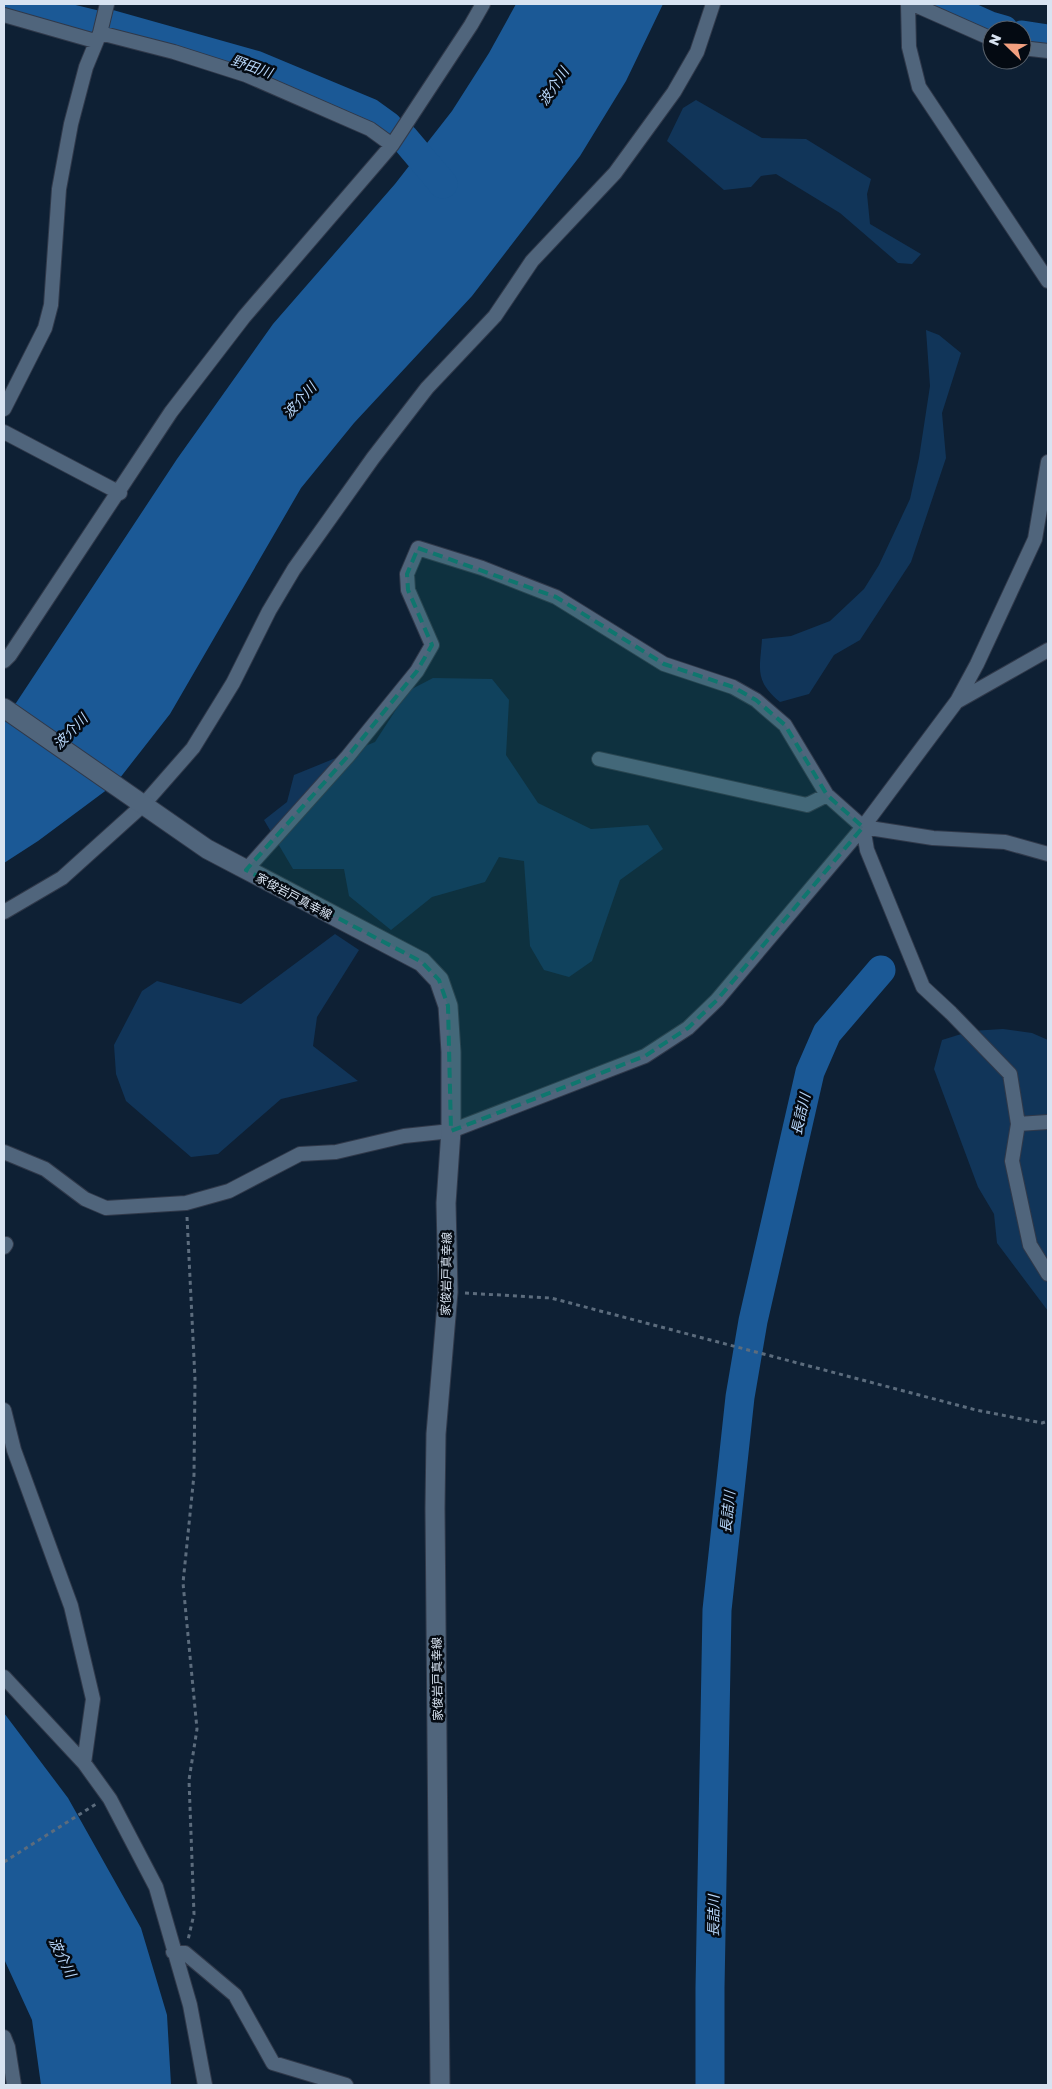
<svg xmlns="http://www.w3.org/2000/svg" width="1052" height="2089" font-family="'Golos Text','Noto Sans JP',sans-serif">
<rect width="100%" height="100%" fill="#0e2034"/>
<!-- green -->
<path fill="#113559" d="M696,100L762,138L806,139L871,179L867,194L870,224L921,254L912,264L898,263L840,213L776,174L761,176L751,187L724,190L667,141L683,108Z
M926,330L939,335L961,353L942,413L946,458L911,562L860,640L834,655L809,694L780,702C754,680 760,670 762,639L791,636L830,621L864,589L879,565L910,499L919,458L930,386Z
M433,678L492,679L509,700L506,755L538,803L591,829L648,825L663,849L620,880L592,961L569,977L544,970L530,946L524,861L499,857L485,882L432,897L391,930L349,896L344,869H293L264,820L287,802L294,775L375,742L408,691Z
M335,934L359,950L317,1017L313,1046L358,1081L281,1099L218,1154L191,1157L126,1101L116,1074L114,1045L142,991L157,981L241,1004Z
M1003,1029L1032,1033L1048,1040V1311L997,1243L994,1214L978,1187L934,1069L942,1040L971,1031Z"/>
<!-- water -->
<path fill="#1b5996" d="M516,4H663L626,81L580,156L472,296L354,423L301,488L170,714L116,783L38,841L4,863V712L16,703L177,459L273,324L395,184L452,111L489,53Z
M4,1713L68,1798L141,1928L167,2015L171,2085H41L32,2020L4,1959Z"/>
<g fill="none" stroke-linecap="round" stroke-linejoin="round">
<!-- river -->
<path stroke="#1b5996" stroke-width="29" d="M9,4L93,24
M941,4L990,26L1004,30
M109,24L255,65L370,113L388,126
M1022,35L1048,39
M404,138L443,184
M710,2085V1988L717,1610L740,1397L753,1321L810,1072L827,1033L881,970"/>
<defs>
<path id="minor" d="M908,4L909,47L919,87L1048,281
M913,4L992,39
M4,15L95,41
M100,33L174,52L246,75L370,129L392,145
M1022,48L1048,51
M4,409L45,328L51,305L59,189L71,124L86,67L100,33L107,4
M4,432L120,493
M4,661L10,655L171,412L244,317L392,145L471,25L483,4
M958,701L1048,650
M599,759L807,805L827,795
M863,827L867,850L923,987L951,1013L1010,1074L1018,1124L1012,1161L1030,1245L1048,1274
M246,870L348,756L417,671L432,645L408,590L407,574L418,548L482,568L556,597L664,664L733,687L756,700L785,725L827,795L863,827L933,838L1005,842L1048,854
M4,912L62,878L143,805L193,748L233,683L269,611L294,569L373,458L427,388L495,316L532,261L615,173L674,92L697,52L713,4
M1018,1124L1048,1122
M4,1152L45,1169L85,1199L106,1208L186,1203L229,1191L300,1154L336,1152L404,1136L451,1131L645,1056L688,1028L717,1000L863,827L957,701L977,664L1035,539L1048,462
M4,1247L6,1244
M4,1410L14,1450L71,1606L93,1699L84,1763
M4,1677L84,1763L110,1799L156,1887L190,2005L205,2085
M173,1952L185,1953L235,1995L273,2063L346,2085
M4,2037L8,2047L14,2085"/>
<path id="secondary" d="M4,708L207,849L422,962L439,980L448,1006L451,1052V1131L446,1203L448,1292L436,1434L435,1508L440,2085"/>
</defs>
<!-- minor casing -->
<use href="#minor" stroke="#30394a" stroke-width="16"/>
<!-- secondary casing -->
<use href="#secondary" stroke="#30394a" stroke-width="21"/>
<!-- path -->
<path stroke="#5c6c7d" stroke-width="3" stroke-dasharray="4 4" stroke-linecap="butt" d="M187,1217L195,1379L194,1475L183,1583L197,1729L189,1780L194,1914L188,1940
M465,1293L551,1298L976,1410L1042,1423L1048,1421
M4,1862L96,1804"/>
<!-- minor -->
<use href="#minor" stroke="#50657c" stroke-width="14"/>
<!-- secondary -->
<use href="#secondary" stroke="#50657c" stroke-width="19"/>
</g>
<!-- marked area -->
<path fill="#0f766e" fill-opacity="0.2" stroke="#0f766e" stroke-width="4" stroke-dasharray="10 6" stroke-linejoin="round" d="M418,548L556,597L664,664L733,687L756,700L785,725L827,795L863,827L717,1000L688,1028L645,1056L451,1131L448,1006L439,980L422,962L246,870L348,756L417,671L432,645L408,590L407,574Z"/>
<g text-anchor="middle" dominant-baseline="central" stroke-width="5" stroke-linejoin="round" paint-order="stroke">
<!-- street labels -->
<g font-size="12" fill="#d8e3f1" stroke="#040a12">
<text transform="translate(294 896) rotate(28)">家俊岩戸真幸線</text>
<text transform="translate(446 1274) rotate(-89)">家俊岩戸真幸線</text>
<text transform="translate(437 1679) rotate(-91)">家俊岩戸真幸線</text>
</g>
<!-- water labels -->
<g font-size="14" font-style="italic" fill="#b7d6f9" stroke="#040a12">
<text transform="translate(252 66) rotate(19)">野田川</text>
<text transform="translate(553 86) rotate(-56)">波介川</text>
<text transform="translate(299 400) rotate(-48)">波介川</text>
<text transform="translate(70 731) rotate(-46)">波介川</text>
<text transform="translate(800 1114) rotate(-77)">長詰川</text>
<text transform="translate(727 1512) rotate(-84)">長詰川</text>
<text transform="translate(713 1916) rotate(-89)">長詰川</text>
<text transform="translate(63 1957) rotate(64)">波介川</text>
</g>
</g>
<!-- border -->
<rect width="1052" height="2089" fill="none" stroke="#d8e3f1" stroke-width="10"/>
<!-- north arrow -->
<g transform="translate(1007 45) rotate(293)"><circle r="24" fill="#040a12" stroke="#59616b"/>
<path d="M0-4L9 19L0 12L-9 19Z" fill="#f2a080"/>
<text y="-8" font-size="14" font-weight="bold" text-anchor="middle" fill="#d8e3f1">N</text>
</g>
</svg>
